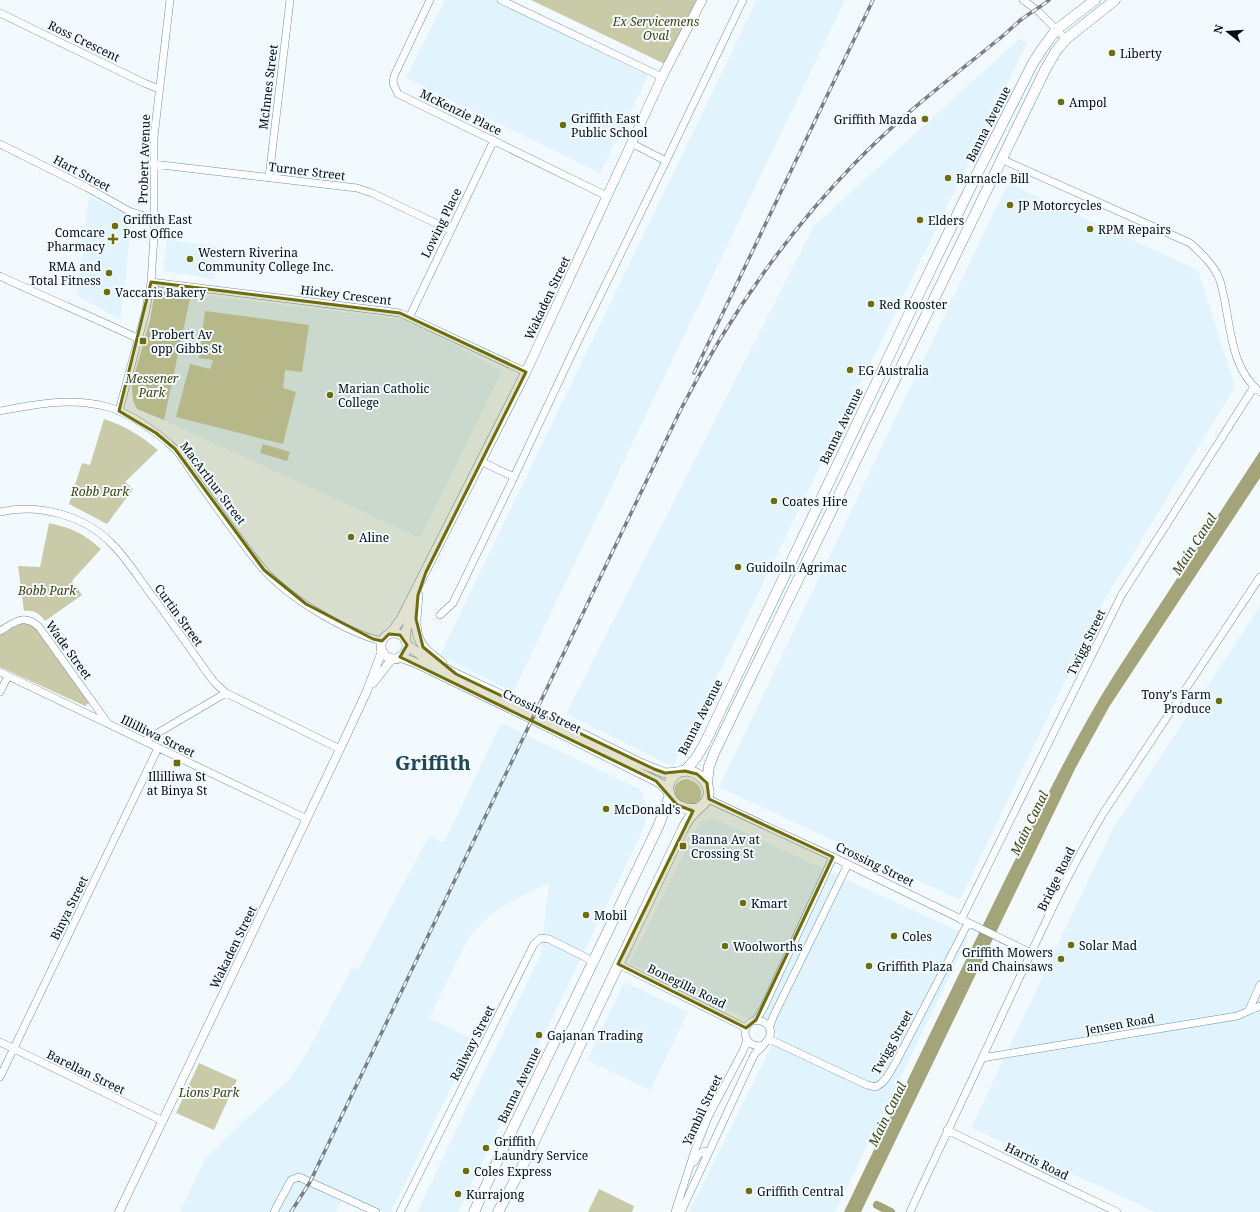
<svg xmlns="http://www.w3.org/2000/svg" width="1260" height="1212" font-family="'Noto Serif',serif">
<rect width="100%" height="100%" fill="#f2fafe"/>
<!-- built -->
<path fill="#e1f3fd" d="M445,0H495L648,76L600,173L406,78Z
M757,0H845L513,692L440,655Z
M1020,38L1027,43L673,767L566,714L813,227Z
M1008,183L1198,270L1235,387L1102,604L960,900L719,787Z
M89,196L132,217L121,320L77,296Z
M167,240L218,246L214,279L163,271Z
M191,294L409,320L502,371L420,538L164,420Z
M1260,606V1212H1156L971,1128L1112,830Z
M501,723L641,790L646,804V819L642,832L458,1212H417L541,954L549,883L523,895L494,912L470,935L429,1018L474,1040L391,1212H383L345,1194L336,1212H180L205,1159L291,1077L308,1051L352,967L358,969L429,836L444,843Z
M713,818L969,936L835,1212H689L778,1033L630,963L700,821Z
M624,982L688,1012L650,1090L587,1060Z"/>
<!-- green -->
<path fill="#c9cba8" d="M531,0H702L669,66Z
M155,291L191,294L164,420L137,409C132,401 132,393 132,383L150,320Z
M205,311L309,325L302,372L285,370L283,388L296,392L283,444L176,417L190,364L210,369L213,360L199,358Z
M104,419C127,427 140,435 158,450L125,482L133,489L107,524L69,504L82,463L90,465Z
M263,444L290,452L287,461L260,453Z
M49,523C72,528 83,533 101,549L72,581L82,595L45,621C39,613 34,610 24,611L18,566L40,567Z
M24,621L39,627L89,703L85,706L0,667V634L18,623Z
M687,779C710,785 703,811 683,802C679,801 676,797 675,793C673,784 680,780 687,779Z
M199,1063L237,1080L214,1130L176,1113Z
M599,1189L634,1206L632,1212H588Z"/>
<!-- water -->
<path fill="#a3a47a" d="M1260,451V478L1109,707L1075,769L861,1212H844C898,1101 951,989 1006,878C1041,808 1074,738 1116,672Z"/>
<g fill="none" stroke-linecap="round" stroke-linejoin="round">
<!-- canal -->
<path stroke="#a3a47a" stroke-width="8" d="M877,1205L891,1212"/>
<defs>
<path id="minor" d="M430,0L394,76L393,83L398,94L607,196
M501,0L662,77
M1023,0L1037,10L1066,39
M0,13L144,83L159,89
M0,144L86,187L129,211L154,219
M633,144L666,161
M1001,159L1190,243C1201,253 1213,264 1219,278C1222,286 1223,294 1225,302C1231,334 1233,370 1260,392
M153,164L357,188L372,193L450,230
M269,177L290,0
M0,276C46,298 93,317 139,339
M151,282L400,313L526,372
M410,316L494,140
M0,411C37,404 70,397 108,407C130,413 157,432 174,448C183,457 190,470 197,480C219,510 240,542 264,570C288,597 346,633 382,641
M119,411L146,310L151,282L154,236V137L170,0
M480,461L514,477
M0,512C37,503 83,515 110,542C127,558 139,579 153,597C172,623 190,648 208,674L215,683L226,693L340,749
M440,615L453,603L514,477L577,343L666,161L743,0
M0,631C15,622 24,613 39,627L107,722
M0,672L307,819
M0,692L8,676
M144,741L226,693
M708,799L833,857L1031,953
M961,920L1121,596L1254,387
M618,964L746,1028
M1249,1010L1260,985
M756,1020L763,1009L833,857
M769,1028L774,1015L848,864
M769,1039L867,1085L876,1087C887,1081 890,1071 896,1062L968,923
M0,1042L163,1121
M982,1058L1237,1016L1260,1006
M0,1077L158,748
M947,1130L1117,1212
M694,1162L699,1154L705,1151L708,1153
M274,1212L291,1180L299,1177L376,1212
M400,1212L534,944L541,938L549,939L593,961
M675,1212L695,1150L709,1115L743,1051L747,1040
M681,1212L754,1055C761,1047 780,1033 765,1023C761,1020 757,1020 753,1021C738,1028 746,1050 763,1045
M910,1212C940,1146 972,1081 1002,1015C1034,947 1065,877 1104,812L1260,577"/>
<path id="tertiary" d="M373,683L392,659
M119,1212L340,749L367,691L382,651"/>
<path id="secondary" d="M418,595C417,612 412,631 423,646C427,652 436,658 442,663
M381 646a13 13 0 1 1 26 0a13 13 0 1 1-26 0Z
M389,634L393,630L401,619L526,372L662,77L702,0
M406,641V631L413,607
M407,645L425,658L456,674L536,711L640,763L665,773L679,772
M400,657L414,662L532,719L656,781L661,784L669,792"/>
<path id="primary" d="M685,771L696,758L705,743L911,310L978,172L1033,63L1042,49L1056,30L1095,0
M707,783L709,766L715,751L1045,70L1056,51L1066,39L1115,0
M474,1212L501,1153L658,827L670,795
M498,1212L523,1165L682,831C685,824 689,818 694,813C699,807 706,804 708,797C713,781 690,763 676,774C670,778 666,788 670,796C675,807 687,811 699,808"/>
</defs>
<!-- minor casing -->
<use href="#minor" stroke="#6f92a6" stroke-width="8"/>
<!-- tertiary casing -->
<use href="#tertiary" stroke="#6f92a6" stroke-width="9"/>
<!-- secondary casing -->
<use href="#secondary" stroke="#6f92a6" stroke-width="10"/>
<!-- primary casing -->
<use href="#primary" stroke="#6f92a6" stroke-width="11"/>
<!-- minor -->
<use href="#minor" stroke="#fff" stroke-width="7"/>
<!-- tertiary -->
<use href="#tertiary" stroke="#fff" stroke-width="8"/>
<!-- secondary -->
<use href="#secondary" stroke="#fff" stroke-width="9"/>
<!-- primary -->
<use href="#primary" stroke="#fff" stroke-width="10"/>
<defs>
<path id="rail" d="M694,373L873,0
M291,1212L310,1182L681,409C728,318 783,237 855,163C899,117 950,79 999,39C1007,33 1014,25 1022,19C1031,12 1041,7 1049,0"/>
</defs>
<!-- rail casing -->
<use href="#rail" stroke="#757f85" stroke-width="3.5"/>
<!-- rail -->
<use href="#rail" stroke="#f2fafe" stroke-width="2" stroke-dasharray="6" stroke-linecap="butt"/>
</g>
<!-- marked area -->
<path fill="#6d6d0e" fill-opacity="0.2" stroke="#6d6d0e" stroke-width="3" stroke-linejoin="round" d="M151,282L400,313L526,372L426,572L418,595L416,619L423,647L456,674L654,769L665,773L685,771L697,774L707,783L709,799L833,857L756,1020L746,1028L618,964L693,811L677,805L656,781L400,657L407,645L400,635L389,634L382,641L373,639L306,604L264,570L175,449L156,433L119,411Z"/>
<!-- markers -->
<g fill="#6d6d0e" stroke="#f2fafe" stroke-width="1.5">
<circle cx="1112" cy="53" r="4"/>
<circle cx="1061" cy="102" r="4"/>
<circle cx="925" cy="119" r="4"/>
<circle cx="563" cy="125" r="4"/>
<circle cx="948" cy="178" r="4"/>
<circle cx="1010" cy="205" r="4"/>
<circle cx="920" cy="220" r="4"/>
<circle cx="115" cy="226" r="4"/>
<circle cx="1090" cy="229" r="4"/>
<path d="M111 233h4v4h4v4h-4v4h-4v-4h-4v-4h4z"/>
<circle cx="190" cy="259" r="4"/>
<circle cx="109" cy="273" r="4"/>
<circle cx="107" cy="292" r="4"/>
<circle cx="871" cy="304" r="4"/>
<rect x="139" y="337" width="8" height="8" rx="2"/>
<circle cx="850" cy="370" r="4"/>
<circle cx="330" cy="395" r="4"/>
<circle cx="774" cy="501" r="4"/>
<circle cx="351" cy="537" r="4"/>
<circle cx="738" cy="567" r="4"/>
<circle cx="1219" cy="701" r="4"/>
<rect x="173" y="759" width="8" height="8" rx="2"/>
<circle cx="606" cy="809" r="4"/>
<rect x="679" y="842" width="8" height="8" rx="2"/>
<circle cx="743" cy="903" r="4"/>
<circle cx="586" cy="915" r="4"/>
<circle cx="894" cy="936" r="4"/>
<circle cx="1071" cy="945" r="4"/>
<circle cx="725" cy="946" r="4"/>
<circle cx="1061" cy="959" r="4"/>
<circle cx="869" cy="966" r="4"/>
<circle cx="539" cy="1035" r="4"/>
<circle cx="486" cy="1148" r="4"/>
<circle cx="466" cy="1171" r="4"/>
<circle cx="749" cy="1191" r="4"/>
<circle cx="458" cy="1194" r="4"/>
</g>
<g text-anchor="middle" dominant-baseline="central" stroke-width="4" stroke-linejoin="round" paint-order="stroke">
<!-- park labels -->
<g font-size="12" font-style="italic" fill="#43430f" stroke="#f2fafe">
<text x="656" y="21">Ex Servicemens<tspan x="656" dy="14">Oval</tspan></text>
<text x="152" y="378">Messener<tspan x="152" dy="14">Park</tspan></text>
<text x="100" y="491">Robb Park</text>
<text x="47" y="590">Bobb Park</text>
<text x="209" y="1092">Lions Park</text>
</g>
<!-- street labels -->
<g font-size="12" fill="#020e15" stroke="#f2fafe">
<text transform="translate(84 41) rotate(26)">Ross Crescent</text>
<text transform="translate(268 87) rotate(-83)">McInnes Street</text>
<text transform="translate(461 112) rotate(26)">McKenzie Place</text>
<text transform="translate(988 124) rotate(-63)">Banna Avenue</text>
<text transform="translate(144 159) rotate(-88)">Probert Avenue</text>
<text transform="translate(307 171) rotate(7)">Turner Street</text>
<text transform="translate(82 173) rotate(28)">Hart Street</text>
<text transform="translate(441 223) rotate(-64)">Lowing Place</text>
<text transform="translate(346 295) rotate(7)">Hickey Crescent</text>
<text transform="translate(547 298) rotate(-65)">Wakaden Street</text>
<text transform="translate(841 426) rotate(-64)">Banna Avenue</text>
<text transform="translate(213 483) rotate(53)">MacArthur Street</text>
<text transform="translate(179 615) rotate(54)">Curtin Street</text>
<text transform="translate(1086 642) rotate(-64)">Twigg Street</text>
<text transform="translate(69 650) rotate(54)">Wade Street</text>
<text transform="translate(542 711) rotate(26)">Crossing Street</text>
<text transform="translate(700 717) rotate(-63)">Banna Avenue</text>
<text transform="translate(158 736) rotate(26)">Illilliwa Street</text>
<text transform="translate(875 864) rotate(26)">Crossing Street</text>
<text transform="translate(1056 879) rotate(-64)">Bridge Road</text>
<text transform="translate(69 908) rotate(-64)">Binya Street</text>
<text transform="translate(233 947) rotate(-64)">Wakaden Street</text>
<text transform="translate(687 986) rotate(26)">Bonegilla Road</text>
<text transform="translate(1120 1024) rotate(-10)">Jensen Road</text>
<text transform="translate(892 1042) rotate(-61)">Twigg Street</text>
<text transform="translate(472 1043) rotate(-63)">Railway Street</text>
<text transform="translate(86 1072) rotate(26)">Barellan Street</text>
<text transform="translate(519 1085) rotate(-64)">Banna Avenue</text>
<text transform="translate(702 1110) rotate(-65)">Yambil Street</text>
<text transform="translate(1037 1161) rotate(26)">Harris Road</text>
</g>
<!-- poi labels -->
<g font-size="12" fill="#020e15" stroke="#f2fafe" text-anchor="start">
<text x="1120" y="53">Liberty</text>
<text x="1069" y="102">Ampol</text>
<text x="571" y="118">Griffith East<tspan x="571" dy="14">Public School</tspan></text>
<text x="917" y="119" text-anchor="end">Griffith Mazda</text>
<text x="956" y="178">Barnacle Bill</text>
<text x="1018" y="205">JP Motorcycles</text>
<text x="123" y="219">Griffith East<tspan x="123" dy="14">Post Office</tspan></text>
<text x="928" y="220">Elders</text>
<text x="1098" y="229">RPM Repairs</text>
<text x="105" y="232" text-anchor="end">Comcare<tspan x="105" dy="14">Pharmacy</tspan></text>
<text x="198" y="252">Western Riverina<tspan x="198" dy="14">Community College Inc.</tspan></text>
<text x="101" y="266" text-anchor="end">RMA and<tspan x="101" dy="14">Total Fitness</tspan></text>
<text x="115" y="292">Vaccaris Bakery</text>
<text x="879" y="304">Red Rooster</text>
<text x="151" y="334">Probert Av<tspan x="151" dy="14">opp Gibbs St</tspan></text>
<text x="858" y="370">EG Australia</text>
<text x="338" y="388">Marian Catholic<tspan x="338" dy="14">College</tspan></text>
<text x="782" y="501">Coates Hire</text>
<text x="359" y="537">Aline</text>
<text x="746" y="567">Guidoiln Agrimac</text>
<text x="1211" y="694" text-anchor="end">Tony's Farm<tspan x="1211" dy="14">Produce</tspan></text>
<text x="177" y="776" text-anchor="middle">Illilliwa St<tspan x="177" dy="14">at Binya St</tspan></text>
<text x="614" y="809">McDonald's</text>
<text x="691" y="839">Banna Av at<tspan x="691" dy="14">Crossing St</tspan></text>
<text x="751" y="903">Kmart</text>
<text x="594" y="915">Mobil</text>
<text x="902" y="936">Coles</text>
<text x="1079" y="945">Solar Mad</text>
<text x="733" y="946">Woolworths</text>
<text x="1053" y="952" text-anchor="end">Griffith Mowers<tspan x="1053" dy="14">and Chainsaws</tspan></text>
<text x="877" y="966">Griffith Plaza</text>
<text x="547" y="1035">Gajanan Trading</text>
<text x="494" y="1141">Griffith<tspan x="494" dy="14">Laundry Service</tspan></text>
<text x="474" y="1171">Coles Express</text>
<text x="757" y="1191">Griffith Central</text>
<text x="466" y="1194">Kurrajong</text>
</g>
<!-- water labels -->
<g font-size="13" font-style="italic" fill="#43430f" stroke="#f2fafe">
<text transform="translate(1194 544) rotate(-57)">Main Canal</text>
<text transform="translate(1029 823) rotate(-64)">Main Canal</text>
<text transform="translate(887 1114) rotate(-64)">Main Canal</text>
</g>
<!-- town labels -->
<g font-size="20" font-weight="bold" fill="#234556" stroke="#f2fafe">
<text x="433" y="762">Griffith</text>
</g>
</g>
<!-- north arrow -->
<g transform="translate(1228 32) rotate(287)" stroke="#f2fafe" stroke-width="3" paint-order="stroke">
<path d="M0-3L7 15L0 10L-7 15Z" fill="#020e15"/>
<text y="-6" font-size="11" font-weight="bold" text-anchor="middle" fill="#020e15">N</text>
</g>
</svg>
